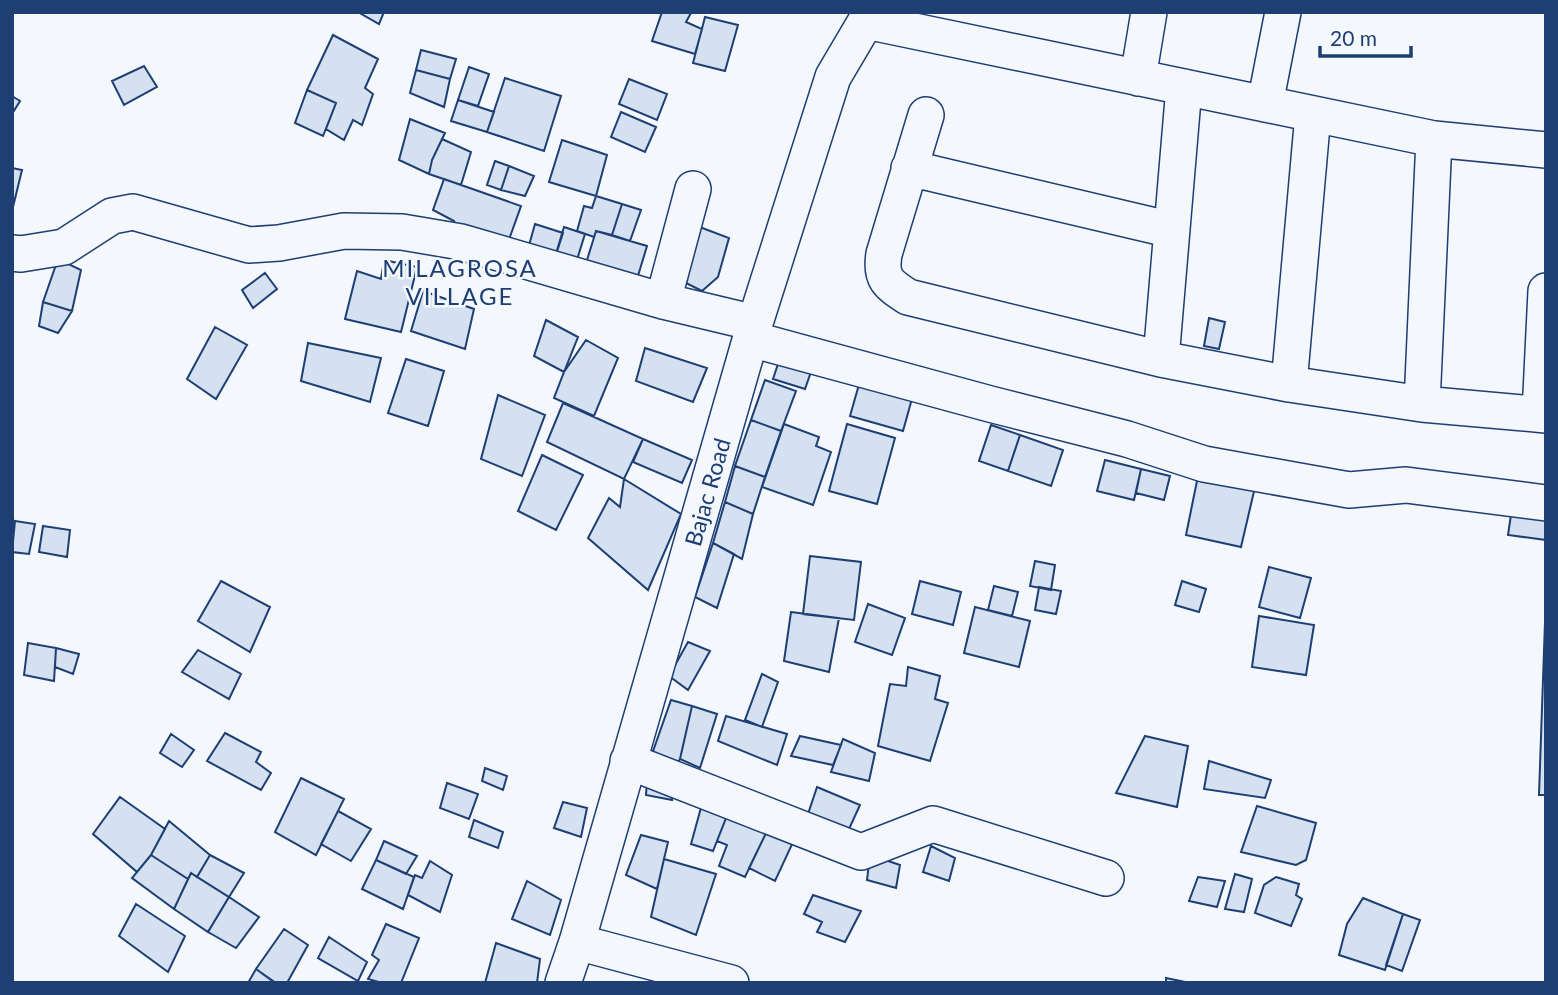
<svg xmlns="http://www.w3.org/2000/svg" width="1558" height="995" font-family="Lato,sans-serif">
<rect width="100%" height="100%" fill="#f4f7fb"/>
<!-- building -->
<path fill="#d5e0f0" stroke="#1d3f73" stroke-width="2" d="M358,12H384L379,24Z
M662,12L691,13L686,22L702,29L695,54L652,41Z
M705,17L738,25L725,71L693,63Z
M333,35L378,59L365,88L373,94L362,125L353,120L344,140L326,129L336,103L307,90Z
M421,50L456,59L450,79L416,70Z
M144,66L157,87L124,105L112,81Z
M469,67L489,74L478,106L458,100Z
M416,70L450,79L444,107L410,93Z
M505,78L561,96L544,151L487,132Z
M629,79L667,94L657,120L619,104Z
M307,90L336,103L323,136L295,123Z
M12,96L20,101L12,114Z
M458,100L494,112L487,132L451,121Z
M621,112L656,127L645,152L611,137Z
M410,119L445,133L432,160L429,174L399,160Z
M442,139L471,152L461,185L429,174L432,160Z
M562,140L607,155L596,196L549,182Z
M495,161L509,166L501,190L487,185Z
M509,166L534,176L525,196L501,190Z
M12,168L22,170L12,211Z
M444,179L521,206L506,248L458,232L454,221L433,210Z
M596,196L622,204L612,235L596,231L594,237L577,231L584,206L592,208Z
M622,204L641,210L630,241L612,235Z
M535,224L563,233L553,264L526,256Z
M697,226L729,238L718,277L702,291L678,279Z
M564,227L585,234L576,263L555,257Z
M596,231L647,246L634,289L583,273Z
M58,259L81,270L72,311L43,302Z
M384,260L417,267L401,332L345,319L357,271L381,279Z
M265,273L277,289L253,308L242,290Z
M423,291L474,309L465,349L411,331Z
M43,302L72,311L58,333L39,326Z
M1209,318L1225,322L1219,349L1204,346Z
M546,320L578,337L564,372L534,356Z
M215,327L247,345L216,399L187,379Z
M586,340L618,358L594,416L554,398L564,372Z
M308,343L381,358L370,402L301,381Z
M645,348L707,368L693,402L636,381Z
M781,355L813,366L805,389L773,379Z
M406,359L444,371L428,426L388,413Z
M765,380L796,391L781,431L751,420Z
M860,381L913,395L903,431L850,416Z
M498,395L545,415L522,476L481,459Z
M563,403L643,439L624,479L547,442Z
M751,420L781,431L765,477L735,466Z
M784,424L819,437L816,446L831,452L813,505L762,487Z
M847,424L895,438L877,504L829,491Z
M991,425L1020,435L1008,471L979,461Z
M1020,435L1063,450L1051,486L1008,471Z
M643,439L692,460L682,483L633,462Z
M542,455L583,475L556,530L518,511Z
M1105,460L1141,469L1134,500L1097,491Z
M735,466L765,477L753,514L725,502Z
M1141,469L1170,476L1164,500L1136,493Z
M1198,476L1255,487L1241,547L1186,535Z
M624,479L681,514L648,590L588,538L609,498L620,507Z
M725,502L753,514L742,559L713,543Z
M1512,508L1546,514V540L1508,535Z
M15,521L35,524L29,554L12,552Z
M43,526L70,530L67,557L39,552Z
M713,543L734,554L717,608L695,597Z
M810,556L861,562L854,620L803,614Z
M1035,561L1055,565L1051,590L1030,586Z
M1269,567L1311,578L1300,618L1259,607Z
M221,581L270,607L250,652L198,621Z
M920,581L961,592L953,625L912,614Z
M1182,581L1206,589L1199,612L1175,605Z
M994,586L1018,592L1012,616L988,610Z
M1039,587L1061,591L1056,614L1035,610Z
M1546,593V795H1539Z
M868,604L905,618L892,655L855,642Z
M975,607L1030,621L1019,667L964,653Z
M791,612L839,618L829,672L784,661Z
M1259,616L1314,625L1306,675L1252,667Z
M688,642L710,651L688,690L669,676Z
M28,643L56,648L54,681L24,675Z
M56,648L79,654L73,674L55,667Z
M198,650L241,674L229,699L182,672Z
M908,667L940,676L935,699L948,703L930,761L878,746L890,684L906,686Z
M762,674L778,682L762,727L745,720Z
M671,700L692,706L680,759L675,767L651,757Z
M692,706L717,714L700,768L680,759Z
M726,716L787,734L777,765L718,741Z
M225,733L261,752L256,762L271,773L261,790L207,761Z
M171,734L194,750L182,767L160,753Z
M800,736L841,745L833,765L791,756Z
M1145,736L1188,746L1177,807L1116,793Z
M843,739L875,753L869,781L831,772Z
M1209,761L1271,780L1265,798L1204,789Z
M485,768L507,776L503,790L482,781Z
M301,778L344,799L316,855L275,832Z
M647,781L671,785L672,800L646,795Z
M447,783L478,794L469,819L440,808Z
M817,787L860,805L844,840L805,823Z
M120,797L165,829L151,855L137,872L93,834Z
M563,802L587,808L581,837L554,828Z
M702,804L728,813L713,851L691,844Z
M1257,806L1316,823L1306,860L1296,865L1241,852Z
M338,811L371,829L351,861L321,844Z
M728,813L767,831L745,877L719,866L727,845L717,841Z
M474,820L503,832L498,848L469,837Z
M169,821L210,855L197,877L191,873L188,879L151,855Z
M771,823L795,838L775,881L749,868Z
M641,835L668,842L657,889L626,875Z
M384,841L417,856L406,874L376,860Z
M931,846L955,858L949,881L923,872Z
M151,855L188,879L174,909L132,878Z
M210,855L244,873L229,897L197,877Z
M870,855L900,865L896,888L867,880Z
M664,859L716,874L696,935L651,917Z
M376,860L414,877L403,909L362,889Z
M430,861L452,875L440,912L408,895L415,875L422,878Z
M191,873L229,897L208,932L174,909Z
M1235,874L1252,879L1244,912L1225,909Z
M1198,877L1225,881L1217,907L1189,901Z
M1276,877L1299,884L1296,895L1302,899L1291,926L1255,913L1264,885Z
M527,881L561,900L550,935L512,919Z
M813,895L861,911L845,942L817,932L822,922L804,914Z
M229,897L259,917L236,948L208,932Z
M1363,898L1403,914L1385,970L1339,955L1347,924Z
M136,904L185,936L168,972L119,936Z
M1403,914L1420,920L1402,971L1386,965Z
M386,924L419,938L401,983H382L368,979L379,960L372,955Z
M284,929L308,945L287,983H276L256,969Z
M329,937L367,962L358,981L318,958Z
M496,943L540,959L537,983H485Z
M256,969L275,983H248Z
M1166,978L1190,983H1166Z"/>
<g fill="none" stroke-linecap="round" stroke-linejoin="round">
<defs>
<path id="minor" d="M866,21L1434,139L1546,150
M1138,78L1149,12
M1265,104L1283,12
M926,115L884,254C880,279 888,284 908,297L1161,359L1289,384L1422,404L1546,415
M909,168L1172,230
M12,253L21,254L64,247L112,216L133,212L249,245L279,243L344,231L402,232L461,242L663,301L755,323
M663,301L693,189
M751,339L990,404L1127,439L1204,464L1349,490L1406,485L1546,503
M1161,359L1184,87
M1289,384L1313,114
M1422,404L1434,139
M1540,414L1546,291
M628,761L861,852L933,824L1106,878
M577,942L731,983
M563,983L577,942L755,323L833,77L866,21L875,12"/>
</defs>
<!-- minor casing -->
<use href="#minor" stroke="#1d3f73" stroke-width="38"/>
<!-- minor -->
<use href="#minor" stroke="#f4f7fb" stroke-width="35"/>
</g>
<g text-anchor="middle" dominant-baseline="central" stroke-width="5" stroke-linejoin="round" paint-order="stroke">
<!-- street labels -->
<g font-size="23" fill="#1d3f73" stroke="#f4f7fb">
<text transform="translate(707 492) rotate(-74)">Bajac Road</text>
</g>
<!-- neighbourhood labels -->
<g font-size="24" letter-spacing="2" fill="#1d3f73" stroke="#f4f7fb">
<text x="460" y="267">MILAGROSA<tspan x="460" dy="28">VILLAGE</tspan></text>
</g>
</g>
<!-- border -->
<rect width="1558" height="995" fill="none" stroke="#1d3f73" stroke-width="28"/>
<!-- scale -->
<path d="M1320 46v10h91v-10" fill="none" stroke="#1d3f73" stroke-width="3.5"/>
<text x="1330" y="46" font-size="21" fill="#1d3f73" stroke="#f4f7fb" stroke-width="5" paint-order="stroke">20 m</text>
</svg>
